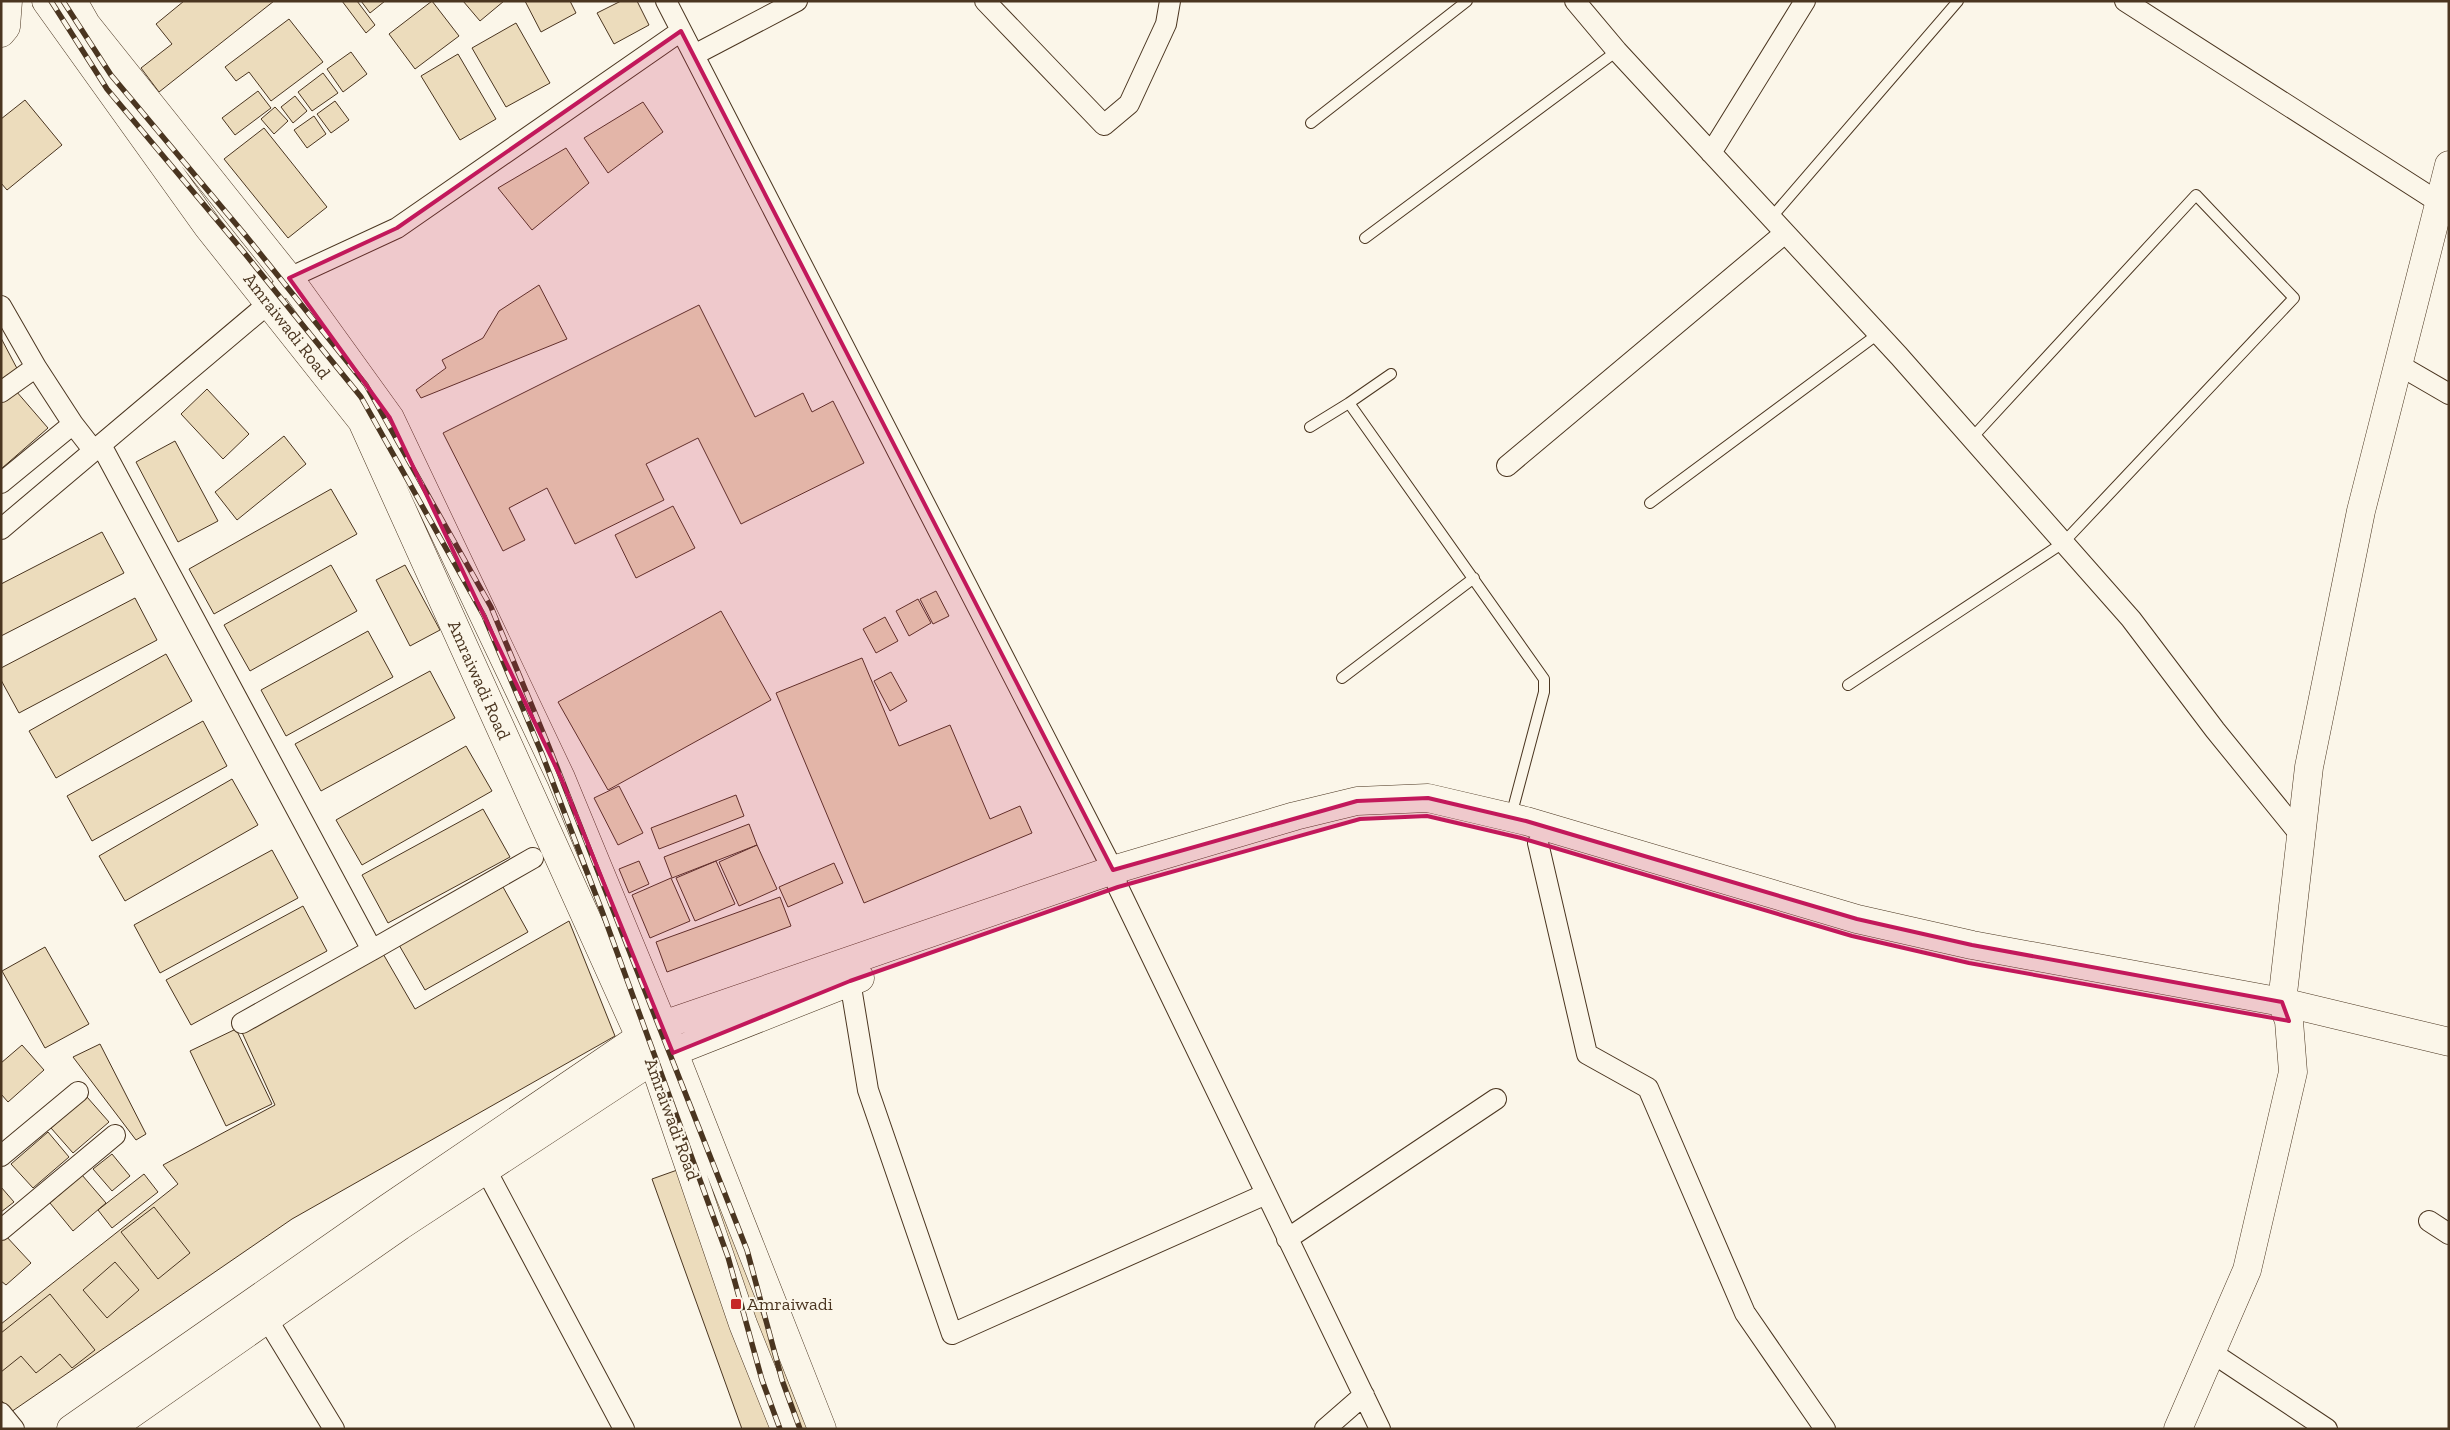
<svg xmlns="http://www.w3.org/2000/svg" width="2450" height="1430" font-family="'Zilla Slab',serif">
<rect width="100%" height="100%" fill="#fbf6e9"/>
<!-- building -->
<path fill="#ecdcbc" stroke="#4a3520" d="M184,1H274L159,92L141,68L172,44L156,24Z
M342,1H357L375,25L366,33Z
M361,1H385L370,13Z
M432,1L459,36L415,69L389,34Z
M463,1H504L480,21Z
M525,1H570L576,13L541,32Z
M621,1H637L649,25L614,44L597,13Z
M289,19L323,62L271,101L249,72L236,81L225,67Z
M516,23L550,83L506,107L472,48Z
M351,52L367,74L343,92L327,69Z
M458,54L496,119L460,140L421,76Z
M323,73L338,93L312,111L298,92Z
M258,91L271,108L235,135L222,118Z
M295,96L307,111L293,123L281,107Z
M25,100L62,145L7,190L1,183V119Z
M335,101L349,120L331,133L317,114Z
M643,102L663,132L608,173L584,138Z
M275,107L288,121L274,134L261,119Z
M314,116L326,134L307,148L294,130Z
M264,128L327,207L288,238L224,159Z
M566,148L589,183L532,230L498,188Z
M539,285L567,339L421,398L416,390L446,368L442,360L483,338L499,311Z
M699,305L755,417L803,393L812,412L833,401L864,463L741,524L698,438L646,464L664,500L575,544L547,488L509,508L525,540L503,551L443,433Z
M1,338L21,376L1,386Z
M207,389L249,434L223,459L181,414Z
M16,391L48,428L1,469V403Z
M284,436L306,464L237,520L215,492Z
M175,441L218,521L178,542L136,462Z
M331,489L357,534L214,614L189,569Z
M673,506L695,548L636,578L615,535Z
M102,532L124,573L1,636V584Z
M331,565L357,611L250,671L224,625Z
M405,565L440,630L410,646L376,580Z
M936,591L949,616L933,624L920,599Z
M135,598L157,640L19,713L1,680V668Z
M918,599L931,623L909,636L896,611Z
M721,611L771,700L608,790L558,702Z
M885,617L898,641L876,653L863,629Z
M368,631L393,677L286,736L261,690Z
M166,654L192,701L56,778L29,731Z
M862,658L899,746L950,725L990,819L1020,806L1032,833L864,903L776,693Z
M430,671L455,718L321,791L295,744Z
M891,672L907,701L890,711L874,681Z
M203,721L227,766L92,841L67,796Z
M466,746L492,791L362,865L336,820Z
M232,779L258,825L125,901L99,856Z
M619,786L643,833L618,845L594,798Z
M736,795L744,816L659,849L651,828Z
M483,809L510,857L388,923L362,875Z
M749,824L757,845L672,878L664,857Z
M757,845L777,889L739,906L719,862Z
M272,850L298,898L160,973L134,925Z
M639,861L649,884L629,893L619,869Z
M716,861L735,904L695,921L676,878Z
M834,863L843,883L788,907L779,887Z
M671,878L690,921L650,938L632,895Z
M503,887L528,932L425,990L399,945Z
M780,897L791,926L667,972L656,942Z
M303,906L327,951L191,1025L166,980Z
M569,921L615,1036L292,1219L11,1412L1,1400V1324L178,1184L163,1165L275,1105L240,1028L382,952L415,1009Z
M45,947L89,1024L45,1048L2,971Z
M236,1029L272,1104L226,1126L190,1051Z
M100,1044L146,1134L136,1140L73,1057Z
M22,1045L44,1070L8,1102L1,1094V1063Z
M87,1097L109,1122L73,1153L51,1128Z
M48,1132L69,1157L33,1188L11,1164Z
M112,1154L130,1176L112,1191L93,1169Z
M722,1154L821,1429H742L652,1179Z
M144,1174L158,1192L112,1228L98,1210Z
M82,1175L106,1203L73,1231L50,1203Z
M1,1187L14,1202L1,1212Z
M154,1207L190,1253L158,1279L121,1232Z
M5,1235L31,1263L6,1285L1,1281V1238Z
M115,1262L139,1290L107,1318L83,1290Z
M50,1294L95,1350L72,1368L60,1354L36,1373L21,1356L1,1372V1333Z"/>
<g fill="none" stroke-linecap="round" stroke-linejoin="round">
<defs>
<path id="lane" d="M1311,123L1467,1
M1771,218L1958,1
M1365,238L1617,51
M1349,403L1391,374
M1310,427L1349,403L1544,679V692L1511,816
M1650,503L1878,334
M1342,678L1474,578
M1848,685L2063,543L2294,298L2196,195L1971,439"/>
<path id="street" d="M666,1L1113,870L1118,887L1380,1429
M985,1L1104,125L1129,104L1166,24L1170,1
M1575,1L1617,51L1899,356L2131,619L2215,730L2302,837
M2125,1L2440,203
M694,55L797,1
M1711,153L1805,1
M1,306L36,367
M2399,365L2449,394
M1,392L36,367L73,424
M101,445L372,950L533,858
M1507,466L1785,233
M1,483L73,424L94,451
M1,529L269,303L289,278L397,228L681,31
M1538,843L1587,1054L1648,1088L1745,1313L1825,1429
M850,981L868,1090L952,1334L1266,1194
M242,1023L372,950
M1,1156L78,1092
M486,1170L624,1429
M2429,1221L2449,1234
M1,1230L115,1135
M1287,1239L1496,1099
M267,1319L334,1429
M2211,1352L2327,1429
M1,1413L14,1429
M1325,1429L1364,1395"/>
<path id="secondary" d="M46,1L208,227L362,421L640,1037L653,1060L743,1324L785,1429
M73,1L86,24L289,278L390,418L561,778L663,1025L822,1429
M1,33L6,27L8,1
M2178,1429L2247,1270L2293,1072L2289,1021L2282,1002L2309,767L2361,511L2449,165"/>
<path id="primary" d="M71,1429L388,1208L640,1037L663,1025L1113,870L1295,816L1357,801L1428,798L1526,821L1857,919L1972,945L2282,1002L2449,1042
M110,1429L400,1226L653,1060L860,978"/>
</defs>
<!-- lane casing -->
<use href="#lane" stroke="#4a3520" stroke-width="12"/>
<!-- street casing -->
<use href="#street" stroke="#4a3520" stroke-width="22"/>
<!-- secondary casing -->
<use href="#secondary" stroke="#4a3520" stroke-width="29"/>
<!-- primary casing -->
<use href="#primary" stroke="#4a3520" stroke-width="29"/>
<!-- lane -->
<use href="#lane" stroke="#fbf6e9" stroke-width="10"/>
<!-- street -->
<use href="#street" stroke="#fbf6e9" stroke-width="20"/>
<!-- secondary -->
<use href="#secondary" stroke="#fbf6e9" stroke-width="28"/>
<!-- primary -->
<use href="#primary" stroke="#fbf6e9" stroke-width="28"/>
<defs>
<path id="rail" d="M51,1L107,89L242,250L361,397L484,616L542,754L602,911L728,1257L762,1380L780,1429
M63,1L111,75L246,236L366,385L491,607L549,747L747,1250L782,1380L800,1429"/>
</defs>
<!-- rail casing -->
<use href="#rail" stroke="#4a3520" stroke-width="5.5"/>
<!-- rail -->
<use href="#rail" stroke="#fbf6e9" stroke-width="4" stroke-dasharray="11" stroke-linecap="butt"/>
</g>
<!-- marked area -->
<path fill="#c2185b" fill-opacity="0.2" stroke="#c2185b" stroke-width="4" stroke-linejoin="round" d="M681,31L1113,870L1357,801L1428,798L1526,821L1857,919L1972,945L2282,1002L2289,1021L1969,963L1852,936L1521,838L1427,816L1360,819L1118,887L850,981L673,1053L561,778L390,418L289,278L397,228Z"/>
<!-- markers -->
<rect fill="#c62828" stroke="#fbf6e9" stroke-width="2" x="730" y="1298" width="12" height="12" rx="2.5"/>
<g text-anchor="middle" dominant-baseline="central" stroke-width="4" stroke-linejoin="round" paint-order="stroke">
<!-- street labels -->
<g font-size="18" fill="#4a3520" stroke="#fbf6e9">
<text transform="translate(287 326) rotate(52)">Amraiwadi Road</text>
<text transform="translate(479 680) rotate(66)">Amraiwadi Road</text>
<text transform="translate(672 1119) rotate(70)">Amraiwadi Road</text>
</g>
<!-- poi labels -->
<g font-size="18" fill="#4a3520" stroke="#fbf6e9" text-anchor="start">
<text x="747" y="1304">Amraiwadi</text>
</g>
</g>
<!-- border -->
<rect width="2450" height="1430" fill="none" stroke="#4a3520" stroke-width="5"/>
</svg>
